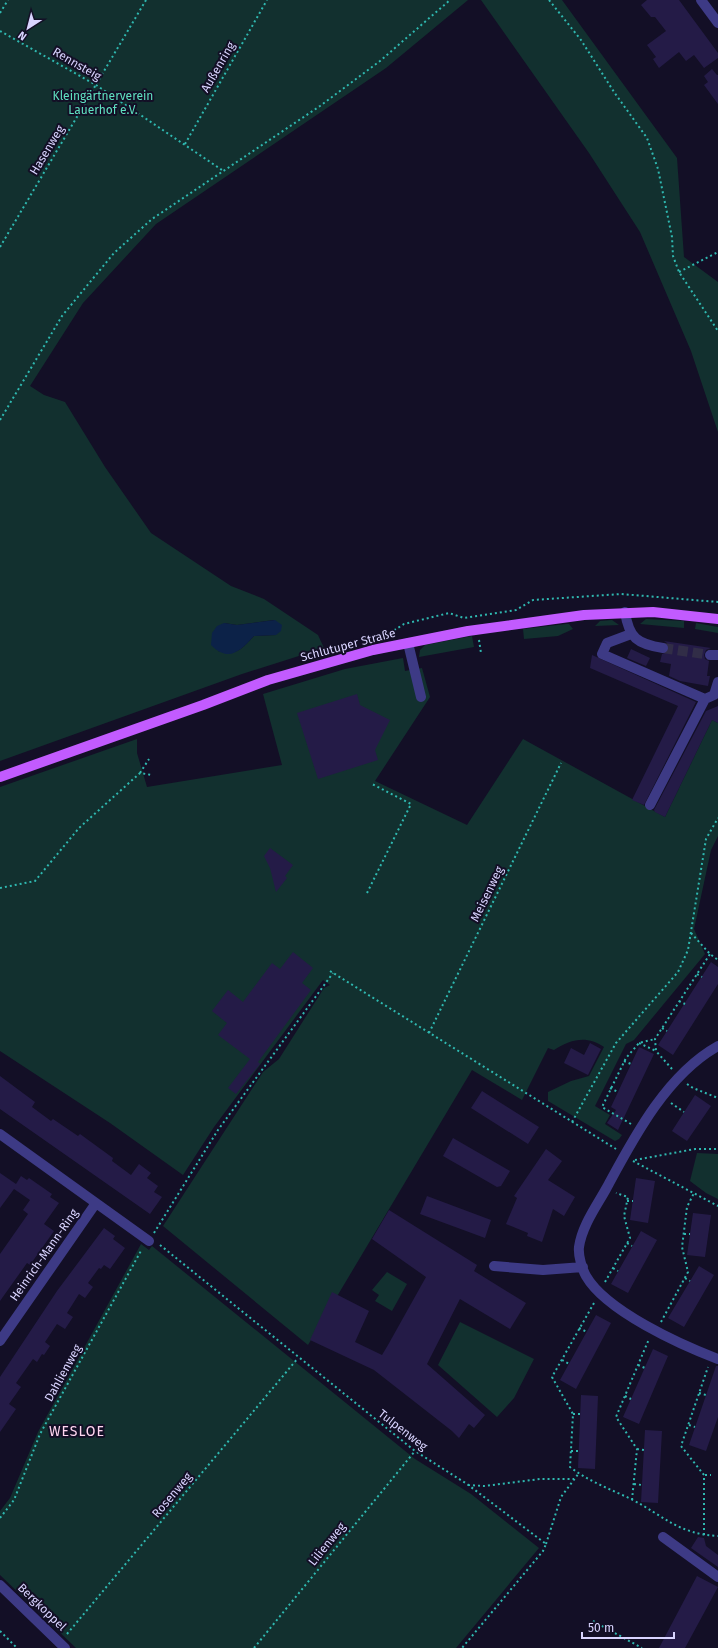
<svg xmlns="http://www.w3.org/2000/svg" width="718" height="1648" font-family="'Fira Sans',sans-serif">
<rect width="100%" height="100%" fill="#130f26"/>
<!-- green -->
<path fill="#12302f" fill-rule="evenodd" d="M0,0H468L386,68L156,224L83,303L30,386L44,395L65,402L105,467L151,533L231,586L264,599L318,635L324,648L242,674L0,761ZM274,620L276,635L254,636C242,648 237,657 218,651L224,623L237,625Z
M481,0H562L677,158L684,257L718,282V432L691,351L640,232L589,153Z
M646,619L684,621V628L640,624Z
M612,620L619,625L595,626L600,621Z
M696,623L718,627V633L695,629Z
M566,624H569L573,629L558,636L524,639L523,629Z
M472,636L474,647L419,657L420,650L425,645Z
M403,658L405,671L422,668L430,697L375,781L467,825L523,739L665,817L712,720L718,723V836L711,850L694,929L705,954L634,1040L626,1044L595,1106L610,1115L605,1124L622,1135L619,1139L615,1141L610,1138L548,1101V1092L571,1081L589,1076L604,1047C587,1035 571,1039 554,1050L548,1048L522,1100L472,1070L308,1345L163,1226L263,1072L279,1059L324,988L330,985L323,980L214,1127L183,1175L110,1123L0,1051V787L137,739V753L147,787L282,765L263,694L345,669Z
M697,1153L718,1154V1199L706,1193L690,1181Z
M141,1244L149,1250L152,1246L415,1459L471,1494L539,1548L456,1648H76L0,1575V1511L10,1498L38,1432Z
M387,1272L407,1284L392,1311L375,1301L379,1295L372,1290Z
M460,1322L534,1359L514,1398L497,1417L438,1365Z"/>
<!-- water -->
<path fill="#0c2248" d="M275,620L282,625L281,631L276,635L254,636C240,651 229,663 211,645L212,633L217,626L224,623L237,625Z"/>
<!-- building -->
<path fill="#241b47" d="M647,0H679L718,53V58L704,68L694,55L686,61L679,52L659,68L653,59L656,57L647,45L666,31L655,17H651L641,5Z
M712,69L717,75H718V104L704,85L708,82L704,76Z
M664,641L711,648L706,650L704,655L705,659L709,661L707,676H710L708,686L680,681L669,676L671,664L660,662L662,654L668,652L669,649L667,643Z
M631,649L650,658L646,666L627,658Z
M592,655L696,702L644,805L632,800L678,706L590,668Z
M357,694L360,705L390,720L375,750L378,760L318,779L297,713Z
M718,706V723L712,720L665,817L655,812L654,810L706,711Z
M270,848L293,865L285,876L287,878L276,892L270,868L264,856Z
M293,952L313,968L302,983L311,990L258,1062L260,1064L236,1094L228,1088L250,1059L218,1035L227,1023L212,1011L228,990L243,1002L272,963L280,969Z
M711,962L718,967V984L673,1055L658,1045Z
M590,1043L601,1049L588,1075L564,1063L571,1048L584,1055Z
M639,1047L654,1054L618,1130L607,1123L616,1110L611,1107Z
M0,1076L35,1102L32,1107L51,1121L53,1119L78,1136L80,1134L113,1158L112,1161L131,1175L139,1164L151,1173L147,1178L158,1186L154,1192L162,1197L150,1214L0,1109Z
M482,1091L539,1127L528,1144L471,1108Z
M695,1095L711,1106L687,1141L672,1131Z
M453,1138L510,1171L501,1186L497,1187L443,1156Z
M546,1149L562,1161L548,1180L575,1197L564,1216L553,1209L542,1242L527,1236L528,1233L506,1224L517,1198L514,1196Z
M0,1173L16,1184L21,1176L27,1180L29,1178L52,1194L50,1197L59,1203L44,1224L54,1231L30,1265L27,1263L0,1301V1254L28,1214L23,1210L30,1200L14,1189L0,1208Z
M636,1178L655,1181L648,1223L630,1220Z
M427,1196L491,1220L485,1238L420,1214Z
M389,1210L477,1265L474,1271L526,1303L510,1329L460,1299L427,1364L485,1415L474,1428L469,1424L459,1438L452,1431L374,1370L310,1340L332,1292L369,1311L355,1342L382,1355L388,1345L426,1277L372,1239Z
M693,1213L711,1215L705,1257L687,1255Z
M104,1228L115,1236L113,1239L125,1248L110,1269L104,1265L101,1269L99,1268L88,1283L93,1287L85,1298L79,1294L67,1313L73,1317L65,1329L57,1324L45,1342L50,1346L44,1355L42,1354L37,1362L33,1359L16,1383L21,1387L9,1404L16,1409L0,1432V1377L57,1291Z
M641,1231L657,1240L628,1293L611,1284Z
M699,1266L714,1275L684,1327L668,1318Z
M596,1315L611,1323L576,1389L560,1380Z
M653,1349L668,1356L639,1424L623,1417Z
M716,1366H718V1417L706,1451L689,1445Z
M581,1395L598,1396L595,1469L578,1468Z
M645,1430L662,1431L658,1503L641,1502Z
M698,1537L704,1538L706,1546L718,1555V1567L691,1548Z
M697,1576L718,1587L685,1648H659Z"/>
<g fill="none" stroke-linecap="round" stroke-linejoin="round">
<!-- minor-tunnel -->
<path stroke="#312d47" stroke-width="10" stroke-dasharray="10 5" stroke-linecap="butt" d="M663,648L710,655"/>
<!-- path -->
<path stroke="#2fb8b0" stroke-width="2" stroke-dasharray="2 3" stroke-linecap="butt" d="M549,0L581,40L614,92L647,138L658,169L672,237L673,256L679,272L718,331
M0,13L8,0
M0,31L96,85L222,170
M185,144L267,0
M0,247L146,0
M679,272L718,252
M0,420L62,316L114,253L152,219L320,106L380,61L450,0
M479,640L481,653
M332,649L393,631L404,624L449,613L464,618L516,610L533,600L621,594L718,602
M140,773L149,759
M0,888L35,881L79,828L140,773L152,775
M367,893L411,804L372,784
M691,933L710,954L718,960
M330,971L616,1149
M697,974L702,977
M679,1001L685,1004
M662,1028L667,1031
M429,1033L561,763
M639,1043L656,1051
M624,1061L631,1064
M672,1069L656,1051L655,1039L710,954
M687,1084L693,1088L718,1098
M610,1088L618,1092
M671,1103L684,1112
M572,1122L616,1043L678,972L688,950L706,839L718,818
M631,1124L602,1107L626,1058L639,1043L655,1039
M635,1160L695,1149H718
M633,1161L718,1206
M627,1201H633
M154,1233L218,1130L333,973
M684,1234H690
M627,1243L632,1246
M160,1245L415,1451L467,1484L546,1544L543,1551L462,1648
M613,1268L618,1271
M685,1278L690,1281
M605,1282L630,1238L624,1216L628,1197L616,1193
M594,1303L552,1377L573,1414L570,1467C588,1481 610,1489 631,1499C664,1516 678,1534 718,1536
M661,1322L688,1272L682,1247L687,1207L694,1193
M579,1328L587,1332
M562,1360L569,1364
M638,1365L645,1368
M699,1393L706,1395
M625,1396L631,1399
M573,1414H580
M689,1425L695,1427
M637,1449L644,1450
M571,1451H578
M705,1475H711
M634,1484L642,1485
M468,1485L484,1486L540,1479H574
M632,1500L637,1449L616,1417L649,1339
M0,1518L14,1500L40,1434L142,1249
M704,1535V1475L681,1446L708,1367
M546,1544L561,1497L579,1473
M593,1621L642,1648
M0,1631L17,1648
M67,1634L298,1358
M254,1648L415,1451"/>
<!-- minor -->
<path stroke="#3d3a85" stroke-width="10" d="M701,0L718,23
M625,612C629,638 637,644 663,648
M631,634L607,643L602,654L705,699L714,695L718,682
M408,643L421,697
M710,655H718
M650,805L705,699
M718,1046C666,1075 633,1139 606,1189C596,1207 582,1226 579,1247C578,1255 582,1269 586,1276C606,1311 681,1345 718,1359
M0,1134L96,1203L0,1341
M96,1203L149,1241
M494,1266L543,1270L583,1267
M663,1537L718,1577
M0,1585L65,1648"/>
<!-- major -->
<path stroke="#c25bff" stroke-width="10" d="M0,777L203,705L268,680L373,650L468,631L584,615L653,612L718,619"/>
</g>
<g text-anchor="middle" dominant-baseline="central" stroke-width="4" stroke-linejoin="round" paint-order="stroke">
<!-- street labels -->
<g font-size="12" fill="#d9d4ff" stroke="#130f26">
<text transform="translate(77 64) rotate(30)">Rennsteig</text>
<text transform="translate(218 67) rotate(-60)">Außenring</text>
<text transform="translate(47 150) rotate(-59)">Hasenweg</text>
<text transform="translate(348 645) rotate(-15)">Schlutuper Straße</text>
<text transform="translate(487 894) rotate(-64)">Meisenweg</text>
<text transform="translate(44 1255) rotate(-55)">Heinrich-Mann-Ring</text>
<text transform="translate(63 1373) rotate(-61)">Dahlienweg</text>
<text transform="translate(403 1430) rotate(38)">Tulpenweg</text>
<text transform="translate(172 1495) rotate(-50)">Rosenweg</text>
<text transform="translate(327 1544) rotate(-51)">Lilienweg</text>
<text transform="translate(42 1607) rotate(44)">Bergkoppel</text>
</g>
<!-- park labels -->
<g font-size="12" fill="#5fe0c0" stroke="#130f26">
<text x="103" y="96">Kleingärtnerverein<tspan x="103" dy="14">Lauerhof e.V.</tspan></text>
</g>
<!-- quarter labels -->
<g font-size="14" letter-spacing="1" fill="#ffd6f0" stroke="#130f26">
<text x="77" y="1431">WESLOE</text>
</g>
</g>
<!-- north arrow -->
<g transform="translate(28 28) rotate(216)" stroke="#130f26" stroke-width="3" paint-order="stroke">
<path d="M0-3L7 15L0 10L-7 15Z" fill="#d9d4ff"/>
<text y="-6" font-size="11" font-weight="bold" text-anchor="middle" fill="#d9d4ff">N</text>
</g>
<!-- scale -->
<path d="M582 1632v6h92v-6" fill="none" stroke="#d9d4ff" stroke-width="2"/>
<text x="588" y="1632" font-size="12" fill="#d9d4ff" stroke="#130f26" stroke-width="3" paint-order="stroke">50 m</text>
</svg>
